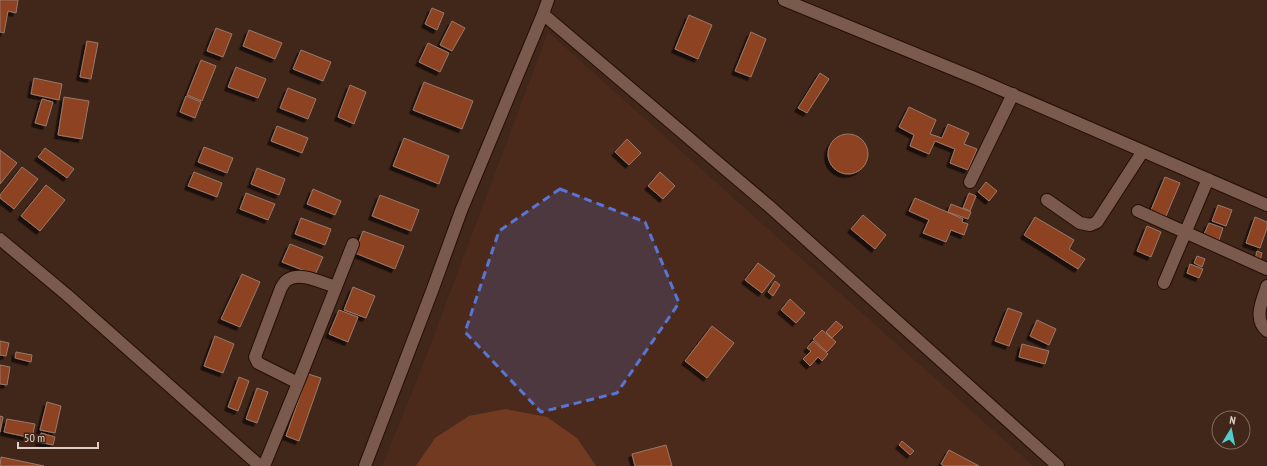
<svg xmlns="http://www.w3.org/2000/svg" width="1267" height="466" font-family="'PT Sans Narrow',sans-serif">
<defs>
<filter id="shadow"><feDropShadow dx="-3.5" dy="3.5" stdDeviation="0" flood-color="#0009"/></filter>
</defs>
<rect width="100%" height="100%" fill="#41261a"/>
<!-- built -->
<path fill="#4c2a1b" d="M548,32L1033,466H382L421,370Z"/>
<!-- green -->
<path fill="#723a20" d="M506,409L547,417L577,438L596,466H416L435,438L469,416Z"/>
<!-- building -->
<path fill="#8d4320" stroke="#99796b" filter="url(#shadow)" d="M0,0H18L16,13L8,11L4,33L0,32Z
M432,8L444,13L437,30L425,24Z
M689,15L712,25L698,59L675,49Z
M452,21L465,28L452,51L440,45Z
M216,28L232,34L223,57L207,51Z
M249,30L282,43L275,59L243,46Z
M751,32L766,39L751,77L735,71Z
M87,41L98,43L91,79L80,77Z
M428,43L449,53L440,72L419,62Z
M301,50L331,62L323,81L293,69Z
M201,60L216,66L202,101L187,95Z
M236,67L266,79L258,98L228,87Z
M820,73L829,79L807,113L798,108Z
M34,78L62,84L59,100L31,94Z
M424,82L473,101L462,129L413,110Z
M350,85L366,92L354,124L338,117Z
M288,88L316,99L308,119L280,108Z
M186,96L201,102L195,118L180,112Z
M64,97L89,101L82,139L58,135Z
M42,99L53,102L46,126L35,123Z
M909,107L936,120L930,134L942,138L948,124L969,133L964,144L977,149L968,170L950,163L955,149L935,141L929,154L910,146L914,135L899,127Z
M277,126L308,138L302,153L271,141Z
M828 154a20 20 0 1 1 40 0a20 20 0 1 1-40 0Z
M404,138L449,156L439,184L393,166Z
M627,139L641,153L629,165L615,152Z
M204,147L233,158L227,173L198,162Z
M45,148L74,169L67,178L38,157Z
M0,150L17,163L0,184Z
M22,167L38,179L14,209L0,198V195Z
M257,168L285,179L279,195L251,184Z
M194,172L222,183L217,197L188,186Z
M660,172L675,186L663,199L648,186Z
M1165,177L1180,183L1166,216L1151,210Z
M986,182L997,191L989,201L978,192Z
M46,185L65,200L40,231L21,216Z
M313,189L341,201L335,215L307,204Z
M246,193L275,204L268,220L240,209Z
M969,193L976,196L970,211L963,208Z
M380,195L419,210L411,231L372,216Z
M915,198L963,219L962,222L968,224L964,235L951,230L946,242L923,233L929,220L909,211Z
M951,204L971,212L968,219L948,212Z
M1218,205L1232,210L1226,226L1212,221Z
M863,215L886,235L875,249L851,229Z
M1035,217L1074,240L1069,249L1085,259L1078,269L1024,235Z
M1255,217L1267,222V228L1260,248L1246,243Z
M301,218L331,229L325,245L295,234Z
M1209,223L1223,228L1219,240L1204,234Z
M1147,226L1161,232L1151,257L1137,251Z
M363,231L404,246L395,269L355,253Z
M290,244L323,257L315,275L282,262Z
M1257,251L1262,253L1260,261L1255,260Z
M1197,256L1205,259L1202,267L1194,263Z
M758,263L775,276L762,293L745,280Z
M1190,264L1203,269L1199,278L1187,273Z
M242,274L260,282L240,327L221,319Z
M775,281L780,285L773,296L768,292Z
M353,287L375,296L366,318L344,310Z
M790,299L805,313L796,323L781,310Z
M1008,308L1022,313L1009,346L995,341Z
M339,310L358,317L348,342L329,334Z
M1037,320L1056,329L1049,345L1030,336Z
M836,321L843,327L832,338L826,332Z
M712,326L734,343L707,378L685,361Z
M822,330L836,342L827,352L813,339Z
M215,336L234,344L223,373L204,366Z
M0,341L9,343L6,356L0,355Z
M813,341L828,354L822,361L818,357L810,366L803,359L811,351L807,348Z
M1022,344L1049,351L1045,364L1019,357Z
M16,352L32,355L31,362L15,358Z
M0,365L10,367L7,385L0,384Z
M308,374L321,378L299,441L286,436Z
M239,377L249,381L238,411L228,407Z
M257,388L268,392L257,423L246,419Z
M47,402L61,406L55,433L40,430Z
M0,416L3,417L0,432Z
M7,419L35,424L32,438L4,432Z
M41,433L55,437L53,445L39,442Z
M902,441L914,451L910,455L899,445Z
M666,445L672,466H635L632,454Z
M949,450L979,466H944L941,464Z
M1,457L44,466H0Z"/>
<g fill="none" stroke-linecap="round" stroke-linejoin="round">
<defs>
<path id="minor" d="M784,0L977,79L1267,205
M543,14L769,206L1058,466
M970,182L1013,94
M1047,200L1080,223L1090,225L1097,222L1143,151
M1138,211L1267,269
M0,239L67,295L260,466
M1164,283L1208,179
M1267,286C1262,301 1253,319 1267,331
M298,383L258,363L255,357L281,288C283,285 284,282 287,280C301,271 322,283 336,287
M264,466L298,383L353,244
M365,466L432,291L461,211L543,14L548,0"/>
</defs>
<!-- minor casing -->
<use href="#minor" stroke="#270e04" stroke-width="14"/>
<!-- minor -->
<use href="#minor" stroke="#795a4d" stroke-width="12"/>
</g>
<!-- marked area -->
<path fill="#5875d3" fill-opacity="0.2" stroke="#5875d3" stroke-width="3" stroke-dasharray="8 5" stroke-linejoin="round" d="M560,189L645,222L679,303L617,393L541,412L465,332L499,231Z"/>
<!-- north arrow -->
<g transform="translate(1231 430) rotate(10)"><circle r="19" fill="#41261a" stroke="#816a5f"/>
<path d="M0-3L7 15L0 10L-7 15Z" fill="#52cdcc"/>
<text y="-6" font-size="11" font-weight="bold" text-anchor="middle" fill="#e1cfc7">N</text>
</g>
<!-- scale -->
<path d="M18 442v6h80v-6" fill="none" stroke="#e1cfc7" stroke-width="2"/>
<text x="24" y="442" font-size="12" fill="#e1cfc7" stroke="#41261a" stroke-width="3" paint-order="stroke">50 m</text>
</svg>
